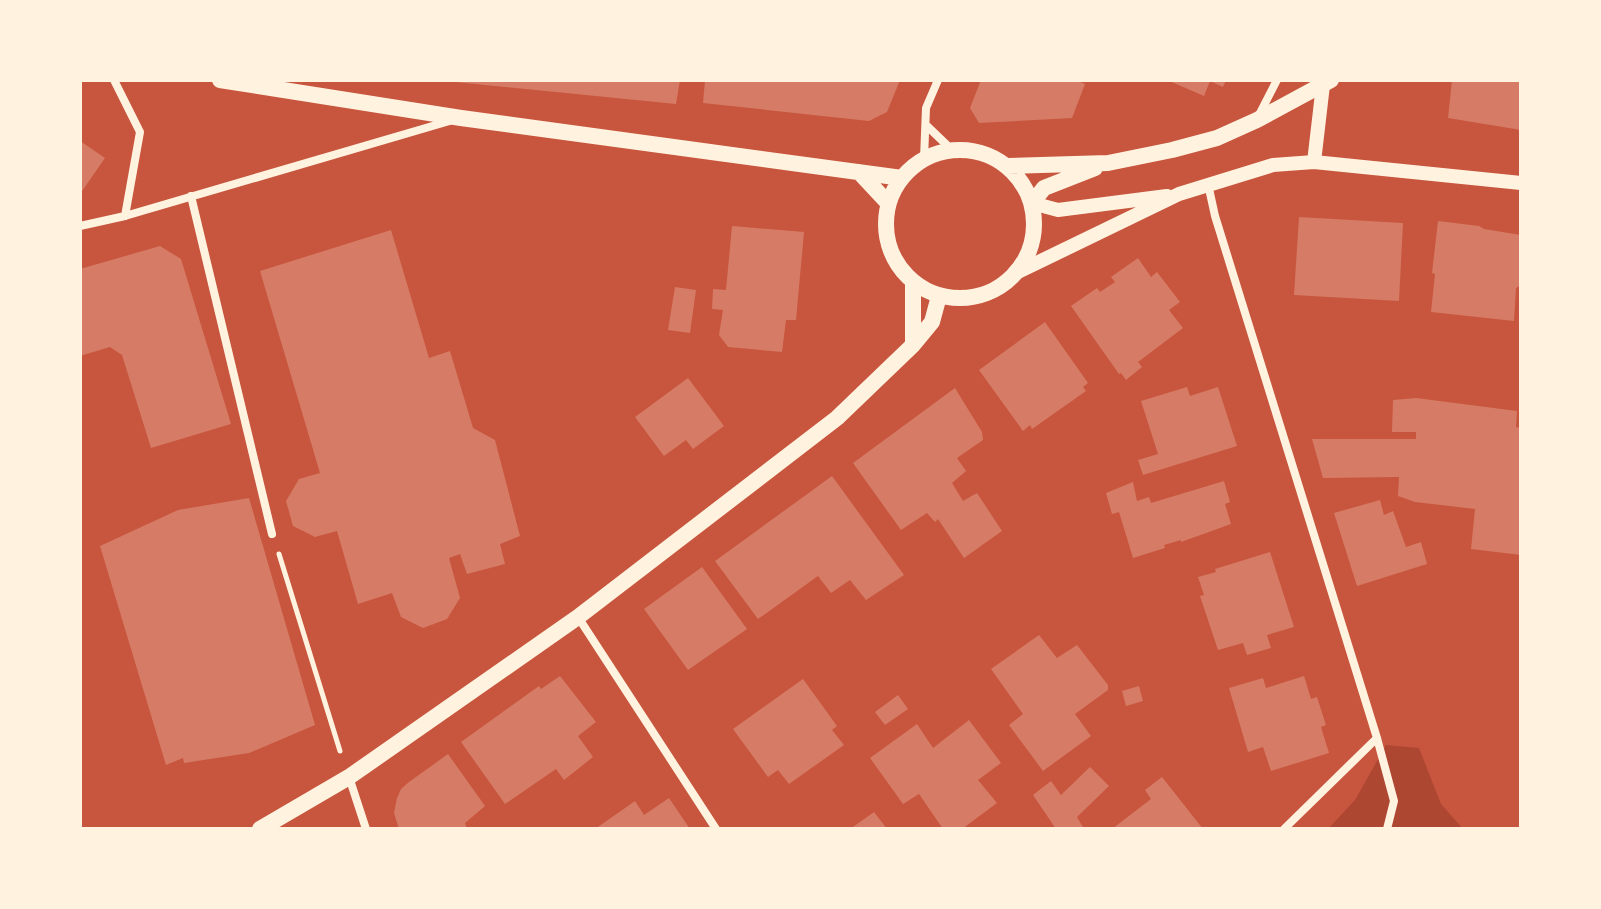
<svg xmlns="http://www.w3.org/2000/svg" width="1601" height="909" font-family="Poppins,sans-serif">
<rect width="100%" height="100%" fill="#c8553d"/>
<!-- green -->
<path fill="#ae4732" d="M1386,745L1419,748L1441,804L1463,829H1328L1355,800Z"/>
<!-- building -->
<path fill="#d67c66" d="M455,80H680L676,104L455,82Z
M705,80H900L887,112L869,121L703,103Z
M981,80H1075L1085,84L1072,118L979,123L970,108Z
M1167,80H1226L1223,87L1210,81L1204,96Z
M1452,80H1521V130L1448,118Z
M80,141L105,158L80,194Z
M1299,217L1403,223L1399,301L1294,295Z
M1438,221L1479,226L1484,229L1521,235V285L1516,288L1514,321L1431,312L1435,274L1432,273Z
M732,226L804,232L796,320H786L782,352L728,347L719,335L723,310L712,309L713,289L726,290Z
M391,230L429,358L450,351L473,428L495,440L520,536L500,544L505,564L467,574L460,554L449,558L460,598L447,619L423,628L401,617L392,593L358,604L337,531L315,537L293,526L286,501L299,479L320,473L260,271Z
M160,246L181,259L231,424L151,448L122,355L110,347L80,356V269Z
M1138,258L1151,277L1157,272L1180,302L1169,310L1183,328L1138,362L1142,367L1126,380L1121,373L1119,374L1071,306L1097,288L1100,292L1115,282L1111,277Z
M675,287L696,290L690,333L668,330Z
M1045,322L1088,383L1083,387L1086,391L1032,429L1030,425L1023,431L979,370Z
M688,378L724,426L693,449L686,440L664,456L635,417Z
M1187,387L1190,396L1218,387L1237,446L1143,475L1138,460L1158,454L1141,401Z
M955,388L982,432L983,440L957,458L966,471L952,483L963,501L977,493L1002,531L964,558L938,519L935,522L927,513L901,530L853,463Z
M1416,398L1517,411L1516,427L1521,428V555L1471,549L1475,509L1415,502L1398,496L1399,477L1323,478L1312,439H1416V432H1392L1393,400Z
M832,476L904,575L866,600L850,580L831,593L818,576L758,619L715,561Z
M1224,481L1230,502L1225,504L1231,524L1181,542V540L1164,545L1165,548L1133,558L1119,512L1112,514L1106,493L1133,482L1137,501L1149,497L1151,503Z
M249,498L315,725L249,753L184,763L183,758L166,765L100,546L178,510Z
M1380,500L1384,515L1393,511L1406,547L1421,542L1427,564L1357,586L1334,513Z
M1270,552L1294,627L1267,635L1271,648L1247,655L1243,643L1218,650L1200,596L1204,595L1198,577L1216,572L1215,569Z
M702,567L747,629L688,670L644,609Z
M1039,635L1057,658L1077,645L1108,685V690L1075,714L1091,736L1043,771L1009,725L1023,714L991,669Z
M560,676L596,722L578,736L593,757L564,780L556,769L505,804L461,742L539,686L541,689Z
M1304,676L1311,699L1317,697L1326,725L1321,727L1329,753L1271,771L1263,747L1248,752L1229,688L1263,678L1266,688Z
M803,679L837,726L832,730L844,745L789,784L778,770L768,777L733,729Z
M1139,686L1143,701L1126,706L1122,691Z
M898,695L908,709L885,725L875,712Z
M969,720L1001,763L978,780L997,803L962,829H943L919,794L903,804L870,758L917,724L933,748Z
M448,754L485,806L465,823L467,829H399L394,813L397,798L401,789L409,782Z
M1090,767L1109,786L1077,817L1084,829H1056L1033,795L1051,781L1061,795Z
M1162,777L1203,829H1112L1151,799L1145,790Z
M669,798L690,829H595L635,801L644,815Z
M874,812L887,829H850Z"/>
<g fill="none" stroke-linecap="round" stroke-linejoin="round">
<!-- path -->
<path stroke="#fff3e0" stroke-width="5" d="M279,554L340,751"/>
<!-- minor -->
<path stroke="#fff3e0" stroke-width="8" d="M114,80L140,132L125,216
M1259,115L1277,80
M926,125L952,150
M924,159L926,108L938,80
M1208,184L1215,216L1377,738L1394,801L1387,829
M191,196L272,534
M80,226L125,216L453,120
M578,617L716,829
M349,777L366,829
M1284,829L1377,738"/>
<!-- tertiary -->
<path stroke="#fff3e0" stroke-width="14" d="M1314,162L1323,85
M1032,203L1058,210L1167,196
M1018,272L1179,194L1273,165L1314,162L1521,183"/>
<!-- secondary -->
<path stroke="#fff3e0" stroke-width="16" d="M220,80L461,118L902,178
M886 224a74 74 0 1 1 148 0a74 74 0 1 1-148 0Z
M1007,166L1108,163L1172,150L1217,138L1257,120L1331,80
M859,172L888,203
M1032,203L1044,188L1095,168
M913,282V345
M260,829L349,777L578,617L837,418L913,345L932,322L939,296"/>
</g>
<!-- border -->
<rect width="1601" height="909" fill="none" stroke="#fff3e0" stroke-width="164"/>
</svg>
